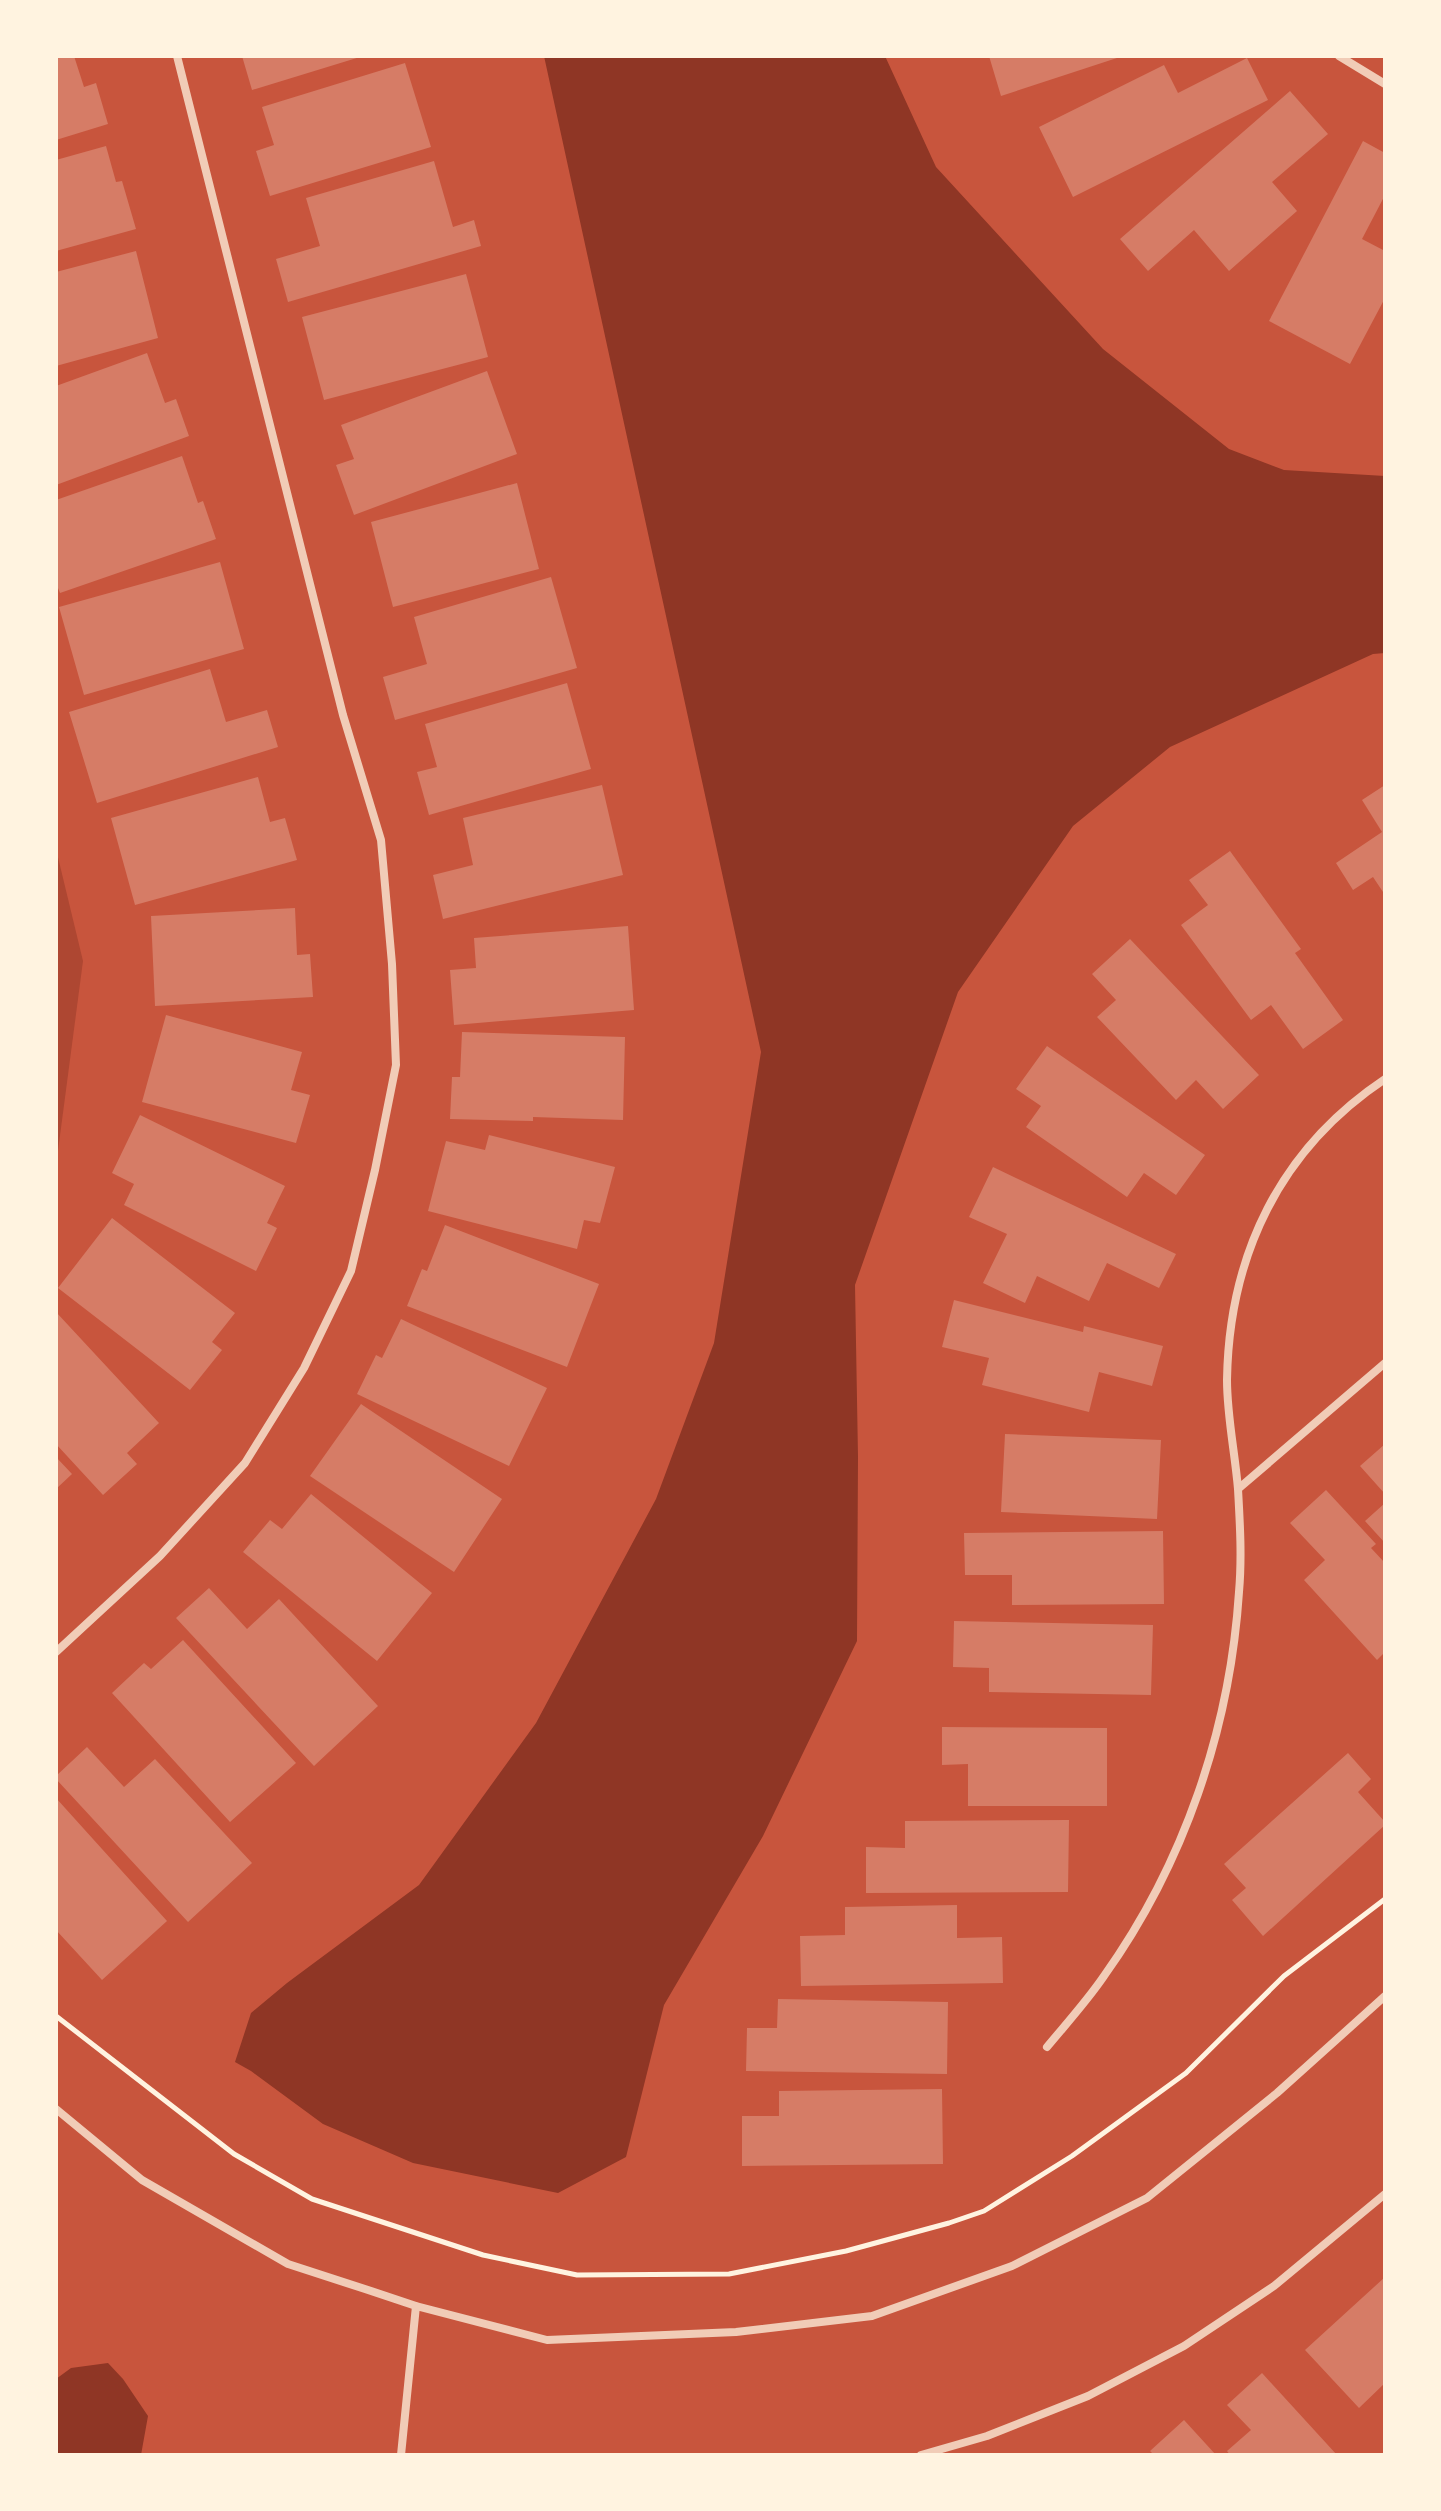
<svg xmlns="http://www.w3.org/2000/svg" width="1441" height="2511" font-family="Raleway,sans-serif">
<rect width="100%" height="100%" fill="#c8553d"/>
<!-- green -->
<path fill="#ae4732" d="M56,849L83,961L56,1166Z"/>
<!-- water -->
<path fill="#8f3625" d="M544,56H885L936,167L1103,349L1229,449L1284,470L1385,476V653L1373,654L1170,747L1073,826L958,992L855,1285L858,1457L857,1641L763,1836L664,2005L626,2157L558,2193L413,2163L323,2124L251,2071L235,2062L251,2013L287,1983L419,1885L536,1723L656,1499L714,1343L761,1052Z
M108,2363L123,2379L148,2416L141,2455H56V2379L71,2368Z"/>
<!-- building -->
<path fill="#d67c66" d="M56,56H74L84,87L96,83L108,124L56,140Z
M242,56H360V57L252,90Z
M989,56H1120V57L1001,96Z
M1247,58L1268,100L1073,197L1039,127L1164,65L1178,93Z
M405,63L431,147L270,196L256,151L274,145L262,107Z
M1290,91L1328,134L1272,182L1297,211L1229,271L1194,230L1148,271L1120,239Z
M1363,141L1385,153V195L1362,239L1385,251V298L1350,364L1269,321Z
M106,146L116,182L122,181L136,229L56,251V160Z
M434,161L453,227L474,220L481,246L288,302L276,259L320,246L306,198Z
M136,251L158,338L56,366V272Z
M466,274L488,357L324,400L302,317Z
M147,353L165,403L176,399L189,436L56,485V386Z
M487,371L517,454L354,515L336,465L354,459L341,425Z
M182,456L198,503L203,501L216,539L60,593L56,583V500Z
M517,483L539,569L393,607L371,522Z
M220,562L244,649L84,695L59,607Z
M551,577L577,668L395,720L383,677L427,664L414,617Z
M210,669L226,722L267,710L278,747L97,803L69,712Z
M567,683L591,769L429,815L417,772L437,767L425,724Z
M258,777L270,822L285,818L297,860L135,905L111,818Z
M602,785L623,875L443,919L433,875L473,865L463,818Z
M1385,785V895L1373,877L1353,890L1336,863L1382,832L1362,800Z
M1230,851L1301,949L1295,953L1343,1020L1303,1049L1271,1005L1251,1020L1181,925L1208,905L1189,880Z
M295,908L297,955L310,954L313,997L155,1006L151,916Z
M628,926L634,1010L454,1025L450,970L476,968L474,938Z
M1130,939L1259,1075L1223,1109L1196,1080L1176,1100L1097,1017L1116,1000L1092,974Z
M166,1015L302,1052L291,1090L310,1095L296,1143L142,1102Z
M462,1032L625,1037L623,1120L533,1117V1121L450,1119L452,1077H460Z
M1047,1046L1205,1155L1176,1195L1144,1173L1127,1197L1026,1127L1041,1106L1016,1089Z
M140,1115L285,1186L267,1223L277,1228L256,1271L124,1205L134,1184L112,1173Z
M489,1135L615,1167L600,1223L584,1220L577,1249L428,1211L446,1141L485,1150Z
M993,1167L1176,1254L1159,1288L1107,1263L1089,1301L1037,1276L1025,1303L983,1283L1007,1234L969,1217Z
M112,1218L235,1313L212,1342L222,1350L190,1390L58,1288Z
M445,1225L599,1284L567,1367L407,1306L422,1269L427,1271Z
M954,1300L1083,1332L1084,1326L1163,1346L1152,1386L1099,1372L1089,1412L982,1385L989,1358L942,1347Z
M56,1312L159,1423L127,1453L137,1464L103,1495L56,1444Z
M401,1319L547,1388L509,1466L357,1394L376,1355L382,1358Z
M361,1404L502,1499L454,1572L310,1476Z
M1005,1434L1161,1440L1157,1519L1001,1512Z
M1385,1444V1494L1360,1466Z
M56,1457L72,1474L56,1489Z
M1326,1490L1376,1544L1371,1548L1385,1563V1652L1377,1660L1304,1580L1325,1560L1290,1523Z
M311,1494L432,1593L377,1661L243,1552L270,1520L282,1529Z
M1385,1503V1543L1365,1521Z
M1163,1531L1164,1604L1012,1605V1575H965L964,1533Z
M209,1588L247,1629L279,1599L378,1706L314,1766L176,1618Z
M954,1621L1153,1625L1151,1695L989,1692V1668L953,1667Z
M183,1640L296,1763L230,1822L112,1693L144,1663L151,1669Z
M942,1727L1107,1728V1806H968V1764L942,1765Z
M87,1747L124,1787L155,1759L252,1863L188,1922L56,1779V1776Z
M1348,1753L1371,1779L1358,1792L1385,1822V1825L1263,1936L1232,1900L1246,1888L1224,1864Z
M56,1798L167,1921L102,1980L56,1930Z
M1069,1820L1068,1892L866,1893V1847L905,1848V1821Z
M957,1905V1938L1002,1937L1003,1983L801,1986L800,1936L845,1935V1907Z
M778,1999L948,2002L947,2074L746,2071L747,2028H777Z
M942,2089L943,2164L742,2166V2116H779V2091Z
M1385,2277V2383L1359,2408L1305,2350Z
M1262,2373L1337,2455H1230L1227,2451L1251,2430L1227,2405Z
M1184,2420L1216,2455H1154L1150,2451Z"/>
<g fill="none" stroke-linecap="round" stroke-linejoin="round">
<!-- path -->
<path stroke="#fff3e0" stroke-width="5" d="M56,2016L234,2154L312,2199L483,2255L577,2275L729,2274L846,2251L949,2223L984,2211L1072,2156L1186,2073L1284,1976L1385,1899"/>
<!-- minor -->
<path stroke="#f1ccb7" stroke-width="8" d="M1339,56L1385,84
M1238,1489C1235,1453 1227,1416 1227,1380C1229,1255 1280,1149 1385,1079
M56,1652L160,1556L245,1463L304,1368L351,1271L375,1170L396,1065L392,964L381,840L343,715L177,56
M1047,2047C1066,2024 1087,2001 1104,1976C1184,1864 1230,1729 1239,1592C1242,1558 1240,1524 1238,1489L1385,1363
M56,2109L142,2180L288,2264L365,2289L416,2306L547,2340L736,2332L872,2316L1012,2266L1147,2198L1277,2093L1385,1996
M401,2455L416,2306
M921,2455L987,2436L1088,2396L1184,2346L1274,2286L1385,2194"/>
</g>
<!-- border -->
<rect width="1441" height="2511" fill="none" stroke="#fff3e0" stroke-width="116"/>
</svg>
